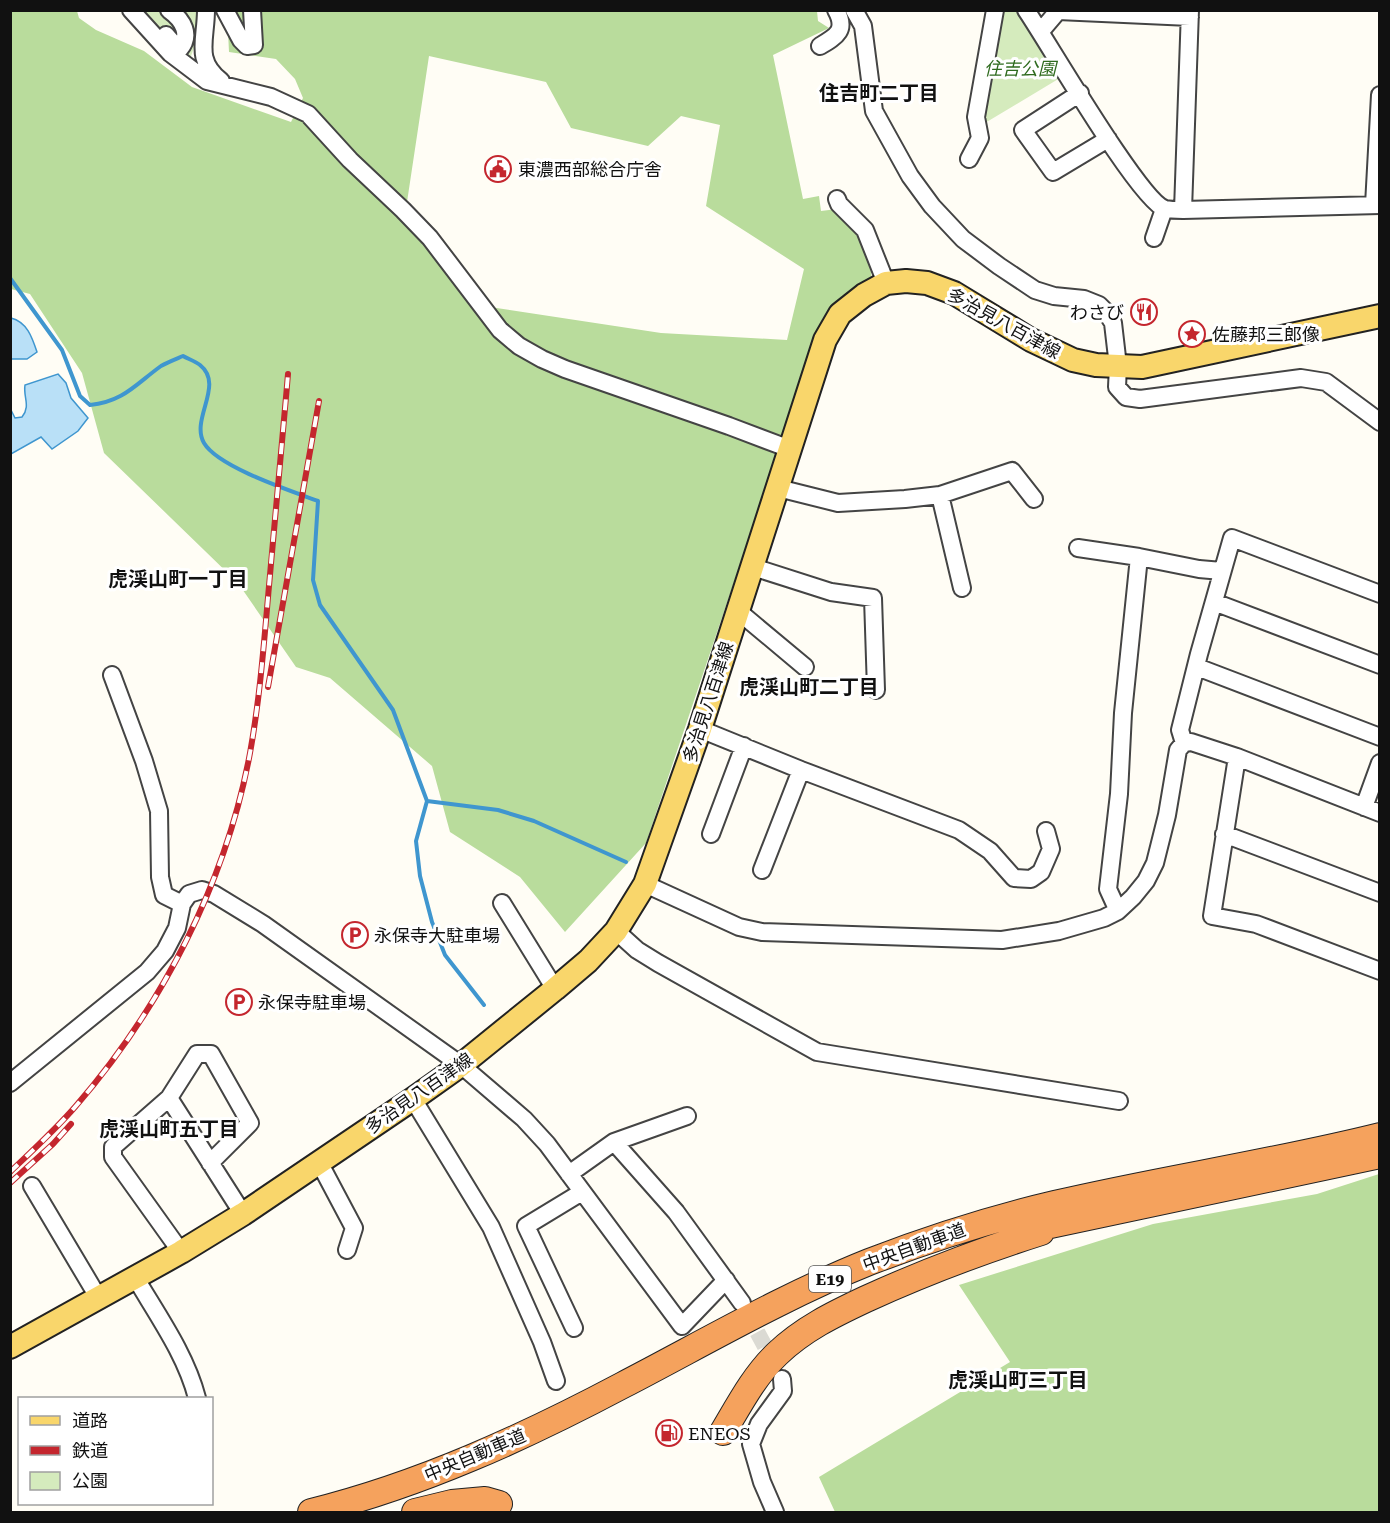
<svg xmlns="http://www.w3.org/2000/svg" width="1390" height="1523" font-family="'Roboto Serif','Noto Sans JP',serif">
<rect width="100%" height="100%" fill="#fffdf5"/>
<!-- green -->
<path fill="#d5ebbd" d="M134,11H197C201,27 196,43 190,59Z
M1000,11H1019L1060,78L985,123L983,95Z"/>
<!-- forest -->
<path fill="#b9dc9c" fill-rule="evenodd" d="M11,10L77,11L79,18L96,30L144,51L192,87L291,122L303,98L295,79L276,59L229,52L227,11H817L818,21L829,28L773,55L803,199L819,196L821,211L837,209L862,233L869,255L872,281L823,318L646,843L565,932L520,877L450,832L432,766L330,678L296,667L238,583L104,453L82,373L30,294L11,289ZM429,56L546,82L571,128L648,146L681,116L720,125L706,206L804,269L787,340L661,333L490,307L407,202Z
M1379,1174V1512H835L819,1477L1010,1362L959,1285L1153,1224L1317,1194Z"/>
<!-- water -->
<path fill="#b9e0f7" stroke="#3f96cf" stroke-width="1.5" d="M11,318C27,322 32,337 37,352L27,359H11Z
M58,374L66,383L71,398L88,418L78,431L52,449L41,437L11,454V410L15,418L22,417C31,406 23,397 25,385Z"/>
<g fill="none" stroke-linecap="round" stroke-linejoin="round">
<!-- stream -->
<path stroke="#3f96cf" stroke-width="4" d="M10,278L62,350L80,396L90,405C123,402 136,384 161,366C168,362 176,359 183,356C188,359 195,361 200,365C225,385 190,419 204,443C218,467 291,491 318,501L313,580L320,605L393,710L427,801L416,841L420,876L432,922L445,955L484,1005
M427,801L498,810L534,821L626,862"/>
<!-- minor-tunnel -->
<path stroke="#dbdad3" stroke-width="16" stroke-dasharray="16 8" stroke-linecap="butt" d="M746,1311L776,1367"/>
<defs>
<path id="minor" d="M131,10L170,53L207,81L271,97L308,114L350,160L403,210L430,238L500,330L519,346L542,359L565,369L729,426L790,449
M206,10C206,40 194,60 221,81
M225,10L241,40L247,46L254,45L252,10
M854,10L863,26L874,111L910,176L932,206L963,239L999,266L1035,290L1054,296L1084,299L1099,305L1106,312L1113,323L1118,366L1117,387L1126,397L1140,399L1301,378L1326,382L1380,422
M1026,10C1048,42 1139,200 1165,209C1170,210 1178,210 1183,210L1380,205
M1041,31L1058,11L1190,17
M166,35L179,50C192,35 183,20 169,10
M820,46C837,36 847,30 836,10
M1080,93L1023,130L1053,172L1108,139
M969,159L980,138L976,117L995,10
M837,199L839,204L865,230L886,283
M1374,205L1380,95
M1183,210L1190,10
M1154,238L1164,209
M778,488L838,503L905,499L940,495L1012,471L1034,499
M940,495L962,588
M1078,548L1139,557L1199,569L1222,571
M753,567L831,592L873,598L876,690
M1214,602L1380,665
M738,611L805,667
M1197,667L1380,737
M112,675L144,761L159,811L160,877L164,895L182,904
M700,729L801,770L959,830L990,851L1014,878L1031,879L1041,872L1051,849L1046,831
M1184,743L1180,730L1199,654L1232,538L1380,594
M1237,757L1212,916L1256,924L1380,971
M1364,807L1380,763
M711,834L744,746
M1224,834L1380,893
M762,870L801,770
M645,884L739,927L762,932L1002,940L1059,931L1104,918L1118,911L1133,897L1146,881L1155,863L1167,815L1178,750L1184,743L1191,742L1237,757L1380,813
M502,903L555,989
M1118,911L1108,889L1119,794L1123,713L1139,557
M616,931L637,950L658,963L817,1052L1119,1101
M10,1083L147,972L165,951L177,928L182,904L189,894L202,890L214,894L263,924L461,1065L524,1119L547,1144L682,1326L726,1280
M169,1098L243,1214
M413,1099L491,1227L542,1342L556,1381
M614,1142L676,1212L742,1303
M319,1162L354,1228L347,1250
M569,1174L614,1142L687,1116
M32,1186L98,1297
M181,1252L113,1157V1147L169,1098L197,1054H211L250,1123L210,1163
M135,1277C158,1316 186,1355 197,1398
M574,1328L526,1226L582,1192
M775,1512L762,1482L751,1444L759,1424L783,1391L782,1379"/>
<path id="major" d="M10,1347L181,1252L243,1214L413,1099L461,1065L555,989L588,961L616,931L645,884L700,729L825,340L840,314L864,295L886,283L906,281L927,283L954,293L1031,340L1073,360L1096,365L1142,367L1380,316"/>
<path id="highway" d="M1022,1231L1380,1155
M723,1432C739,1405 754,1376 777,1354C803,1329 834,1314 866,1299C923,1273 981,1251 1041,1232
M311,1512C420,1485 525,1437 623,1385C704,1343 784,1296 869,1262C929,1239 991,1219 1055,1204C1162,1179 1272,1163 1380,1136
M415,1512L452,1503L485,1500L499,1504"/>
</defs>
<!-- minor casing -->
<use href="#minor" stroke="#444" stroke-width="20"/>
<!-- major casing -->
<use href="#major" stroke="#222" stroke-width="26"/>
<!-- highway casing -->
<use href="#highway" stroke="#222" stroke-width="28"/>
<!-- minor -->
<use href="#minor" stroke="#fff" stroke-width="16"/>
<!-- major -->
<use href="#major" stroke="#f9d66b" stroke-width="22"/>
<!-- highway -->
<use href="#highway" stroke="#f5a25d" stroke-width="26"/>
<defs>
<path id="rail" d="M268,687L319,401
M10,1172C32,1151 55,1130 75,1107C161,1008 226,883 250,753C260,698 264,642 269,586C275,516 282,445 288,374
M10,1183L53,1144L71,1124"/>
</defs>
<!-- rail casing -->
<use href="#rail" stroke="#c4262e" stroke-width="6"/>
<!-- rail -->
<use href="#rail" stroke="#fff" stroke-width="4" stroke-dasharray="11" stroke-linecap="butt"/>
</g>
<!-- icons -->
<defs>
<symbol id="civic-ring" viewBox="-11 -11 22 22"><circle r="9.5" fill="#fff" stroke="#c4262e" stroke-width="1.5"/><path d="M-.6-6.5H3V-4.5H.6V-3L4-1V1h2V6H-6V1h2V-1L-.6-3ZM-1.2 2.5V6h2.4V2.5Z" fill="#c4262e"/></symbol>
<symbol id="restaurant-ring" viewBox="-11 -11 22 22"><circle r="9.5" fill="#fff" stroke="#c4262e" stroke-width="1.5"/><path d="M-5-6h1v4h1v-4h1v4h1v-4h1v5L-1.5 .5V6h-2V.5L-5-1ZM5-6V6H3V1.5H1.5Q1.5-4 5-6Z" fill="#c4262e"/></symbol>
<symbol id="sight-ring" viewBox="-11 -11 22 22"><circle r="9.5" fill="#fff" stroke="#c4262e" stroke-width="1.5"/><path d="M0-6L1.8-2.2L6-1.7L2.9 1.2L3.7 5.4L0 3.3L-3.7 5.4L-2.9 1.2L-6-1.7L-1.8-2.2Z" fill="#c4262e"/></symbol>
<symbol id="parking-ring" viewBox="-11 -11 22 22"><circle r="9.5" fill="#fff" stroke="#c4262e" stroke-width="1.5"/><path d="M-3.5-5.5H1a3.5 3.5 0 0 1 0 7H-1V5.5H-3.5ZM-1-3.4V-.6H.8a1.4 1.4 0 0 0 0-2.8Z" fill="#c4262e"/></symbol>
<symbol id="fuel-ring" viewBox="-11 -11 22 22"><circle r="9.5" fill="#fff" stroke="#c4262e" stroke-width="1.5"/><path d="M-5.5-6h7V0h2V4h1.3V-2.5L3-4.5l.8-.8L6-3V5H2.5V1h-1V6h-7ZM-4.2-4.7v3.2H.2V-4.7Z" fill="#c4262e"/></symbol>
</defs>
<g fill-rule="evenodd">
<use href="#civic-ring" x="483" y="154" width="30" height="30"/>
<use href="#restaurant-ring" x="1129" y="297" width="30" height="30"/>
<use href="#sight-ring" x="1177" y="319" width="30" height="30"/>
<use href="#parking-ring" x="340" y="920" width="30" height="30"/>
<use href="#parking-ring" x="224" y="987" width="30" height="30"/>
<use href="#fuel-ring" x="654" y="1418" width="30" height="30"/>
</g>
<g text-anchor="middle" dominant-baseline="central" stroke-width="6" stroke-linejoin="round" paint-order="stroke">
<!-- shield labels -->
<rect fill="#fff" stroke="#585858" stroke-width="1.5" x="809" y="1266" width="42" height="26" rx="4.5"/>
<g font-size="16" font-weight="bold" fill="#111">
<text x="830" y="1279">E19</text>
</g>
<!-- park labels -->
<g font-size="18" font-style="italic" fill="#2f6b1f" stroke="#fff">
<text x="1020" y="68">住吉公園</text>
</g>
<!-- poi labels -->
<g font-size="18" fill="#111" stroke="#fff" text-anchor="start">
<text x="518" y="169">東濃西部総合庁舎</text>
<text x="1124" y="312" text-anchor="end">わさび</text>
<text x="1212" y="334">佐藤邦三郎像</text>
<text x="374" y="935">永保寺大駐車場</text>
<text x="258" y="1002">永保寺駐車場</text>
<text x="688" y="1433">ENEOS</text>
</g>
<!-- street labels -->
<g font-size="18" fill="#111" stroke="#fff">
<text transform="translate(1004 323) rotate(29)">多治見八百津線</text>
<text transform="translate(708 702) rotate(-72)">多治見八百津線</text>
<text transform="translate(419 1093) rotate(-35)">多治見八百津線</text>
<text transform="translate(914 1247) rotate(-20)">中央自動車道</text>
<text transform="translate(475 1455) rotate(-23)">中央自動車道</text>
</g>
<!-- neighbourhood labels -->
<g font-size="20" font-weight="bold" fill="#111" stroke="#fff">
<text x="879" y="93">住吉町二丁目</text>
<text x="178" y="579">虎渓山町一丁目</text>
<text x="809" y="687">虎渓山町二丁目</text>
<text x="169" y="1129">虎渓山町五丁目</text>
<text x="1018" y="1380">虎渓山町三丁目</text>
</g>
</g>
<!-- border -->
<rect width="1390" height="1523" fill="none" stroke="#111111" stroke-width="24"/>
<!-- legend -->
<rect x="18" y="1397" width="195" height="108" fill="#ffffff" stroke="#a0a0a0" stroke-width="1.5"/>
<rect x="30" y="1416" width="30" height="9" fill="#f9d66b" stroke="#a0a0a0" stroke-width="1.5"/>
<text x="72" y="1427" font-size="18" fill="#111111">道路</text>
<rect x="30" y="1446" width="30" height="9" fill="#c4262e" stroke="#a0a0a0" stroke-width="1.5"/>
<text x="72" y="1457" font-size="18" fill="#111111">鉄道</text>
<rect x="30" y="1472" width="30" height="18" fill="#d5ebbd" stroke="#a0a0a0" stroke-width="1.5"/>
<text x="72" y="1487" font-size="18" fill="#111111">公園</text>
</svg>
